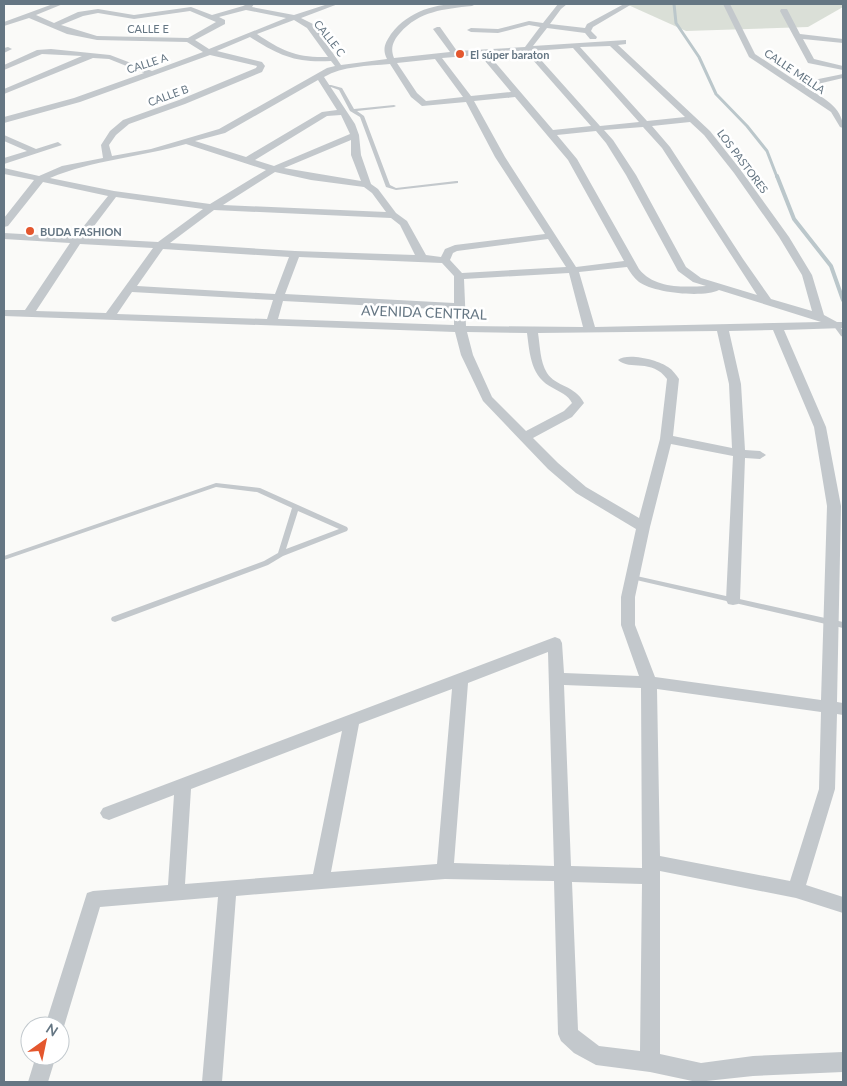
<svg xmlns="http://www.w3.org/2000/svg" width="847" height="1086" font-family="Lato,sans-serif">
<rect width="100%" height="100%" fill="#fafaf8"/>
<!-- green -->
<path fill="#dadfd7" d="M626,4H843V7L808,27L686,31Z"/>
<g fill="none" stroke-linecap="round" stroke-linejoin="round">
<!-- stream-far1 -->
<path stroke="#bbc7cb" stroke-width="3" d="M674,4L676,23L699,57L716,94L747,126L767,151L777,177"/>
<!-- stream -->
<path stroke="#bbc7cb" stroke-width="4" d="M777,176L794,219L831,266L843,300"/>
<!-- lane -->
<path fill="#c3c8cc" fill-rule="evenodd" d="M323,85H331L342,88L354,109L394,105L396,106L394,107L357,111L364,116L390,185L396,188L456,181H458V183L396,190L386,187L360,117L350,111L339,90L331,87H323Z
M836,323L838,324L843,331V337L841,336L833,325Z
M216,483L260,488L347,527L348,529L347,531L283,556L268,565L115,622L112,621L111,619L112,617L264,561L278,553L292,508L257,492L216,487L4,560V556ZM298,511L339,529L286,549Z
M629,575H632L843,622V628L632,579H629L628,577Z"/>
<!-- street -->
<path fill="#c3c8cc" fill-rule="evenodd" d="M53,4H63L36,15L54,23L78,12L98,9L134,15L191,7L212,15L243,6L247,4H254L252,7L294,15L328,4H338L301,18L313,24L341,65L387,59C382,49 385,43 391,34C412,7 444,2 476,4L472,6C444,9 419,11 400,33C393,41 390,48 394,58L450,52L433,29L437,27H440L457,51L525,47L540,27L529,25L498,33L471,32L467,30L471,28L498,29L529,21L543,23L558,4H567L561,9L550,24L585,28L587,24L624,4H632L593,27L591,31L597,37L596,39H590L585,33L547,28L533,46L626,40V44L618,45L710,131L740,169L789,237L812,275L824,315L837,322H843V328L784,330L826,427L841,506L837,702L843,703V715L837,714L835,789L806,885L843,897V913L796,898L660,871V1054L701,1063L753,1056L843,1052V1072L753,1076L697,1082L650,1072L596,1065L574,1053L561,1041L558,1034L554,881L445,879L236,896L222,1082H202L218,897L100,907L62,1033H60V1026H45L87,893L93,891L168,885L174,795L109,820L103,818L100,813L103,808L555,637L560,639L562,643L564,673L639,676L621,625V597L636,529L576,493L548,469L483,401L461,355L455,332L4,316V310H25L70,243L4,239V233L75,237L108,196L43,182L8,226L4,227V218L34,180L4,174V168L39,176L62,166L103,158L101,145L110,131L123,120L179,100L256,68L257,66L210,55L80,102L4,123V117L74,98L144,73L109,59L93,58L4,94V89L82,56L42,54L4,70V65L37,50L51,49L110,55L152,71L203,52L187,42L97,40L67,34L29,18L4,26V22ZM246,10L286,18L209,49L195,40L225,24V20L219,17ZM190,11L216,22L188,38L97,36L61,25L83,16L98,13L134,19ZM294,20L307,28L328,57C297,58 282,51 257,34ZM250,37C280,56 296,63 331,61L335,66L327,68L219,129L151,149L112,156L109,145L116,135L129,124L185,104L262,72L265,66L262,62L217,51ZM610,46L685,117L647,121L580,47ZM573,48L639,122L600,126L533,51ZM525,51L591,126L553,130L488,54ZM480,55L511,92L471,96L442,58ZM435,59L463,97L426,101L417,93L397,63ZM390,64L411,97L422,106L466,102L495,157L545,234L455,245L445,249L441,257L426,255L407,221L396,213L378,189L371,184L361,155L359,135L355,124L324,77C343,66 367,66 390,64ZM318,80L337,110L322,112L246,157L195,141L225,133ZM515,97L568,160L624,261L576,267L505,157L474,101ZM341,115L350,134L274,166L255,160L327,116ZM690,122L704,135L734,173L779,237L802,275L812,311L771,299L743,259L670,147L652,126ZM643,127L662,148L757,295L701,278L686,267L636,175L613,140L604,130ZM596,131L606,143L626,175L678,271L693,282L706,286C683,287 655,289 639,269L577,159L557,135ZM351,140V155L361,181L284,168ZM186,144L266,170L210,204L114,191L50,178C92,160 141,157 186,144ZM275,172L311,180L364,187L372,193L386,212L223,205ZM116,197L203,209L158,242L85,238ZM214,210L391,218L400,225L415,255L295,251L170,243ZM548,239L566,267L462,273L450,260L453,253L457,251ZM80,244L153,248L106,313L36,311ZM163,249L289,257L275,294L137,286ZM299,257L442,263L454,276V303L285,294ZM627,267C630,272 634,278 639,282C654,293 703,298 719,290L821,322L595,327L579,272ZM569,273L583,327L466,326L464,279ZM132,292L273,300L267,319L117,314ZM283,301L454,310V325L278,319ZM773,330L814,427L827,506L821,700L655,677L635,625V597L650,527L671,444L733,456L726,600L728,604L733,605L738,604L740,600L745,458L760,459L766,455L760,451L745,450L741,384L729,331ZM717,331L729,384L732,448L673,436L679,379C676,375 673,370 668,367C659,360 627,352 618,360C630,371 652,358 667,379L660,439L639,518L586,487L558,463L533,438L572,417L584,403C575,385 556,387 547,373C540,362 540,345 538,333ZM467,332L527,333C530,356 531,377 553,388C560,392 568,395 572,403L564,411L526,431L492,397L473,355ZM548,652L554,866L454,863L468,683ZM564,685L641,688L642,868L571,866ZM452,689L437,864L331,872L359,724ZM657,689L821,712L819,789L790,881L660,856ZM342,731L313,874L185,884L191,789ZM572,882L642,884L640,1051L599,1046L578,1030Z
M723,4H730L755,54L799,83L843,74V78L805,87C821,97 843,106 843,128L840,127L831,112L749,57Z
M781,9H787L800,34L843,39V43L803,39L814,59L843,66V70L808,63L780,11Z
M8,47L12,49L4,53V48Z
M4,135L36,149L58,142L62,145L4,164V158L27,151L4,141Z
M36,1056H56L48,1082H28Z"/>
</g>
<!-- markers -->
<g fill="#e4572e" stroke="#fff" stroke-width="2">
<circle cx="460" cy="54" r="5"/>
<circle cx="30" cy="231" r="5"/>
</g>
<g text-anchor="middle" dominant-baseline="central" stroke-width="5" stroke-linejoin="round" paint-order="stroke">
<!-- far-street labels -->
<g font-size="11" fill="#657683" stroke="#fff">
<text x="148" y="28">CALLE E</text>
<text transform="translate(330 38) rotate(52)">CALLE C</text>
<text transform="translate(147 63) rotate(-18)">CALLE A</text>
<text transform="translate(795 71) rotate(34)">CALLE MELLA</text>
<text transform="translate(168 95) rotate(-20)">CALLE B</text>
<text transform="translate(743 161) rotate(53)">LOS PASTORES</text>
</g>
<!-- far-poi labels -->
<g font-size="11" font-weight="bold" fill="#657683" stroke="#fff" text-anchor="start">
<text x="470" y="54">El súper baraton</text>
<text x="40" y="231">BUDA FASHION</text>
</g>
<!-- street labels -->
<g font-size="14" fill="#657683" stroke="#fff">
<text transform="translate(424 312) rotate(2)">AVENIDA CENTRAL</text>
</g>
</g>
<!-- border -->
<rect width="847" height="1086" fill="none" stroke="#657683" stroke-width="10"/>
<!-- north arrow -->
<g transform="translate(45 1041) rotate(33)"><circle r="24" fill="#ffffff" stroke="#c1c8cd"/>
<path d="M0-4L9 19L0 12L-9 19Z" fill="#e4572e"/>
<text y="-8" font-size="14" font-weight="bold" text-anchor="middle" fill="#657683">N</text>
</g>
</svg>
